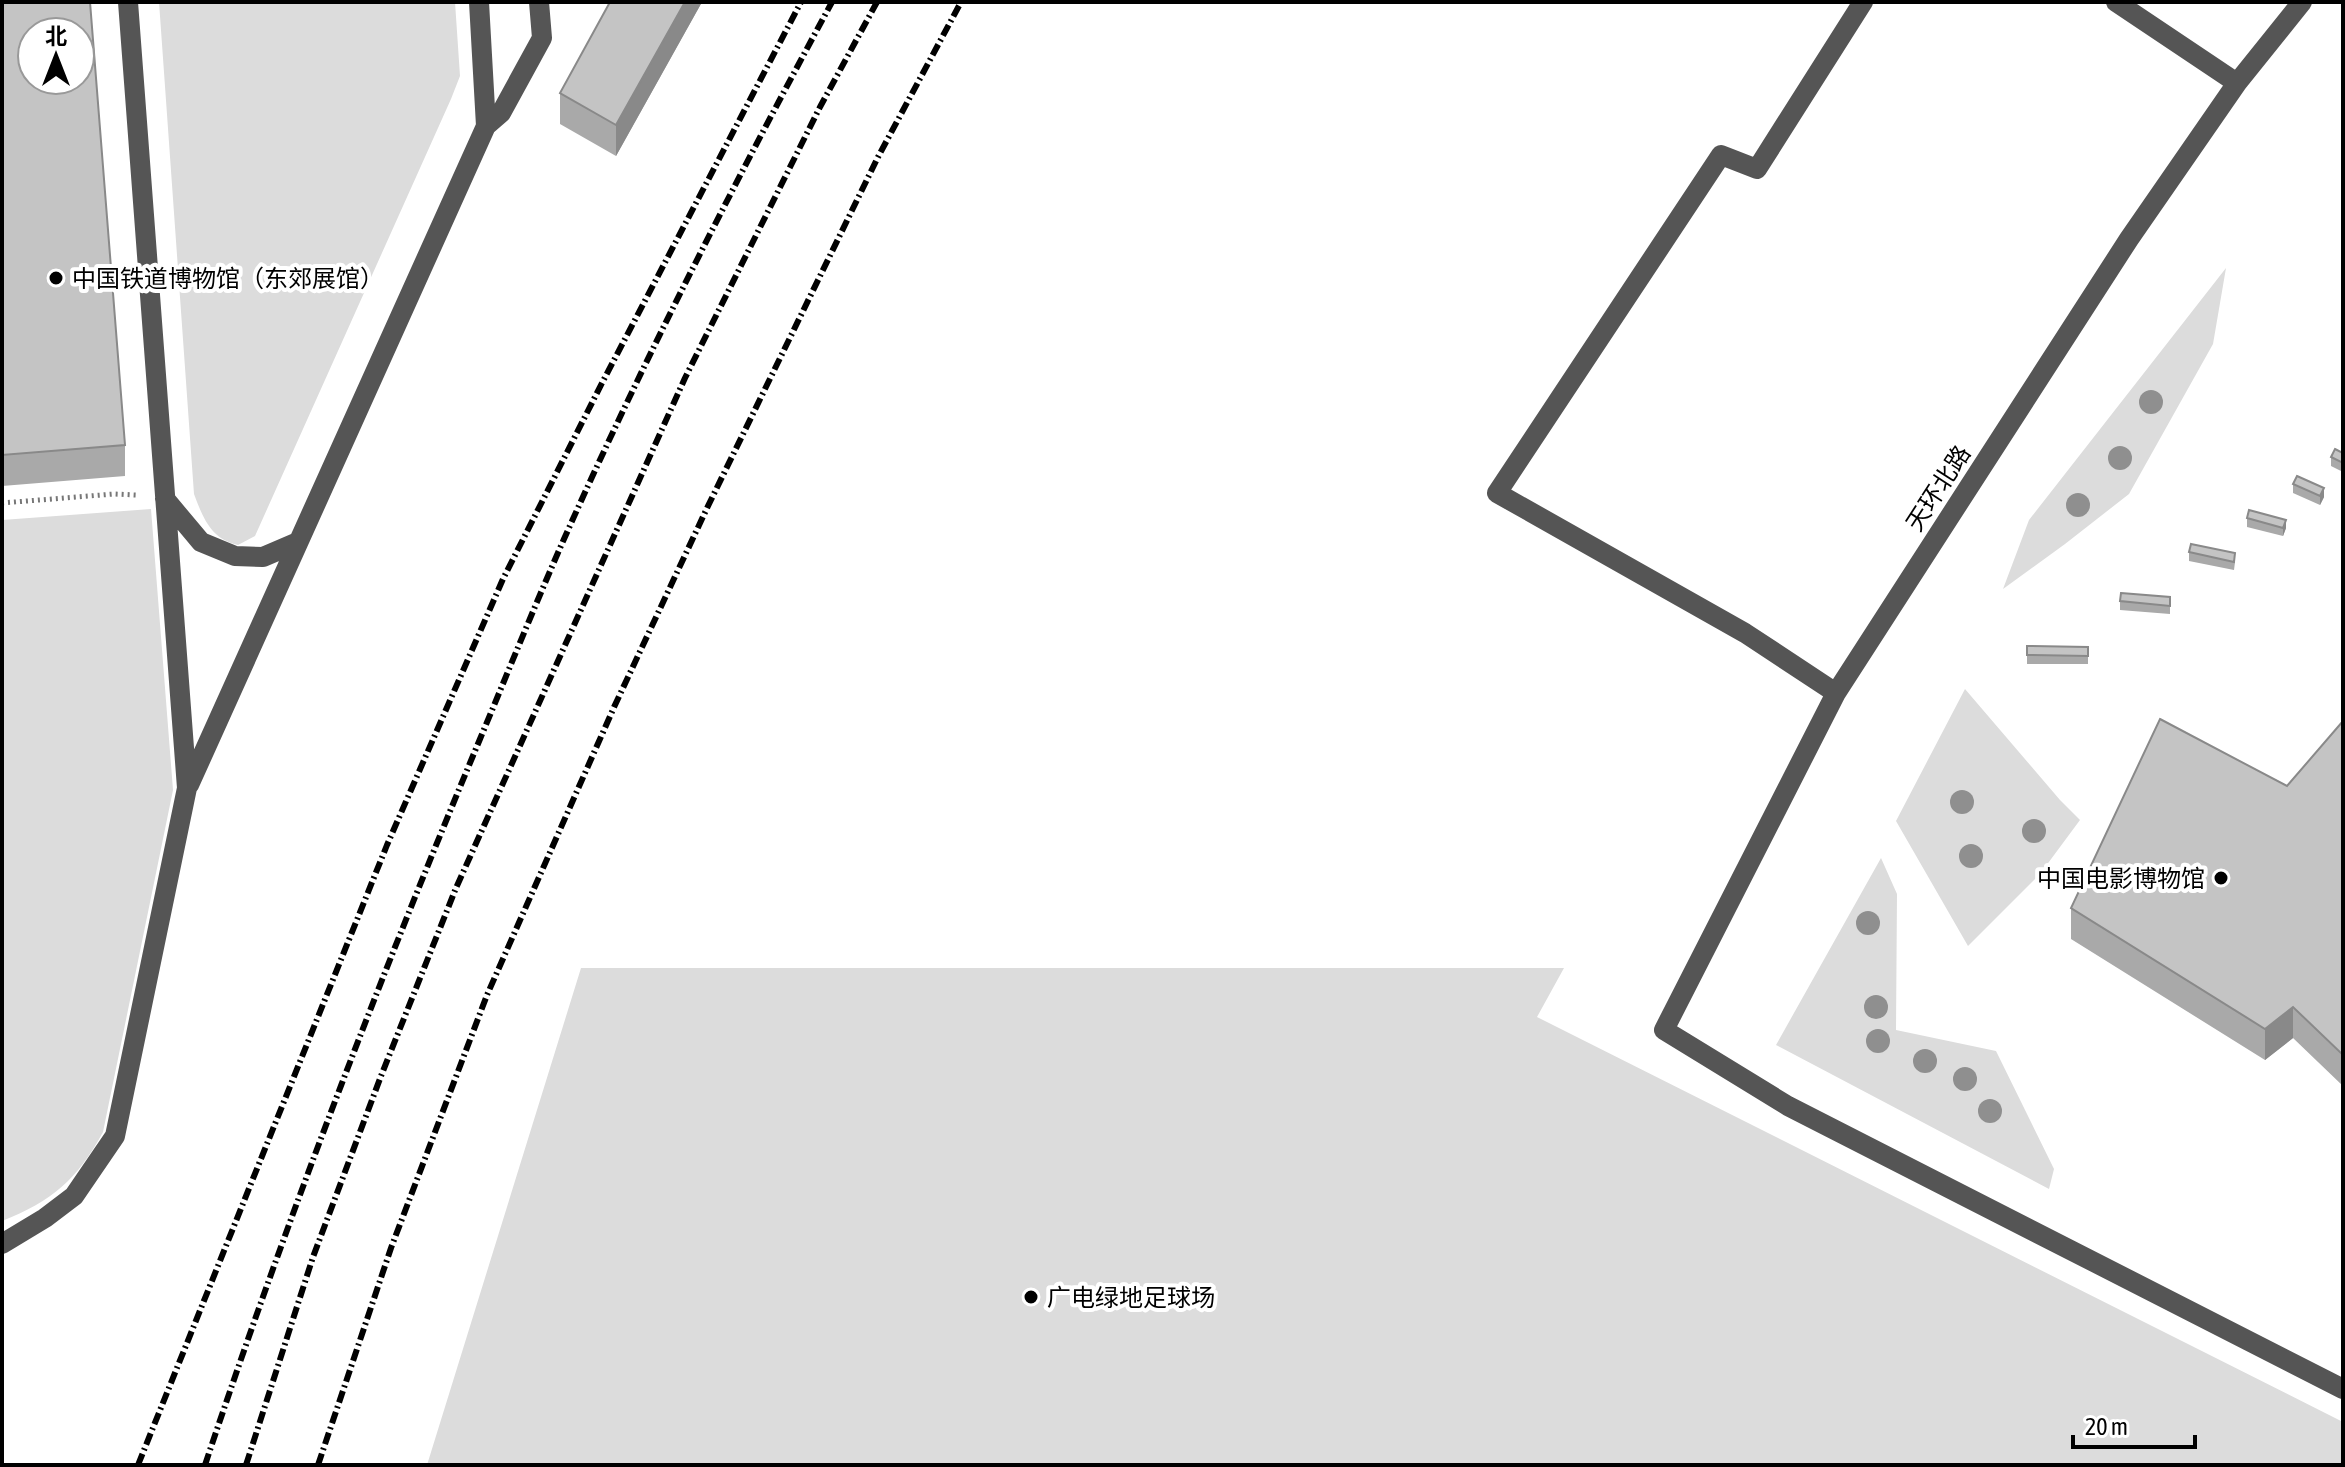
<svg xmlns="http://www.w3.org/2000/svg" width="2345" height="1467" font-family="'Asap Condensed','Noto Sans SC',sans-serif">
<rect width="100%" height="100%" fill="#fff"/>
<!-- green -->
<path fill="#dcdcdc" d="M159,2H455L460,76L451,99L255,536L238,545C211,539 203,518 194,494Z
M2226,268L2213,344L2129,494L2065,544L2003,589L2029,520Z
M151,509L173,790L103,1132C77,1180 52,1201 2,1221V520Z
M1965,689L2060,800L2080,820L2040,874L1968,946L1896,821Z
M1881,858L1897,894L1896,1030L1996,1051L2054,1169L2049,1189L1776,1045Z
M581,968H1564L1537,1017L2343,1422V1465H427Z"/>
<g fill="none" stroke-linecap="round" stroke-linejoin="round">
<!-- path -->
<path stroke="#777" stroke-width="5" stroke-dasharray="2 4" stroke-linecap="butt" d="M2,503L114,494L136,495"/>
<!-- minor -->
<path stroke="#555" stroke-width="20" d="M479,2L486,126
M2116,2L2237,83
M2302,2L2237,83L2129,239L1836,693L1664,1030L1788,1106L2343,1389
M165,499L201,542L235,556L263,557L298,542
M1836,693L1745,633L1497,493L1721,155L1757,169L1863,2
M189,785L486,126L501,113L542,38L539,2
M2,1244L45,1218L74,1196L115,1136L187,788L128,2"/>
<!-- rail -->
<path stroke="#000" stroke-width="6" stroke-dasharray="12 4 2 4" stroke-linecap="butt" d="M138,1465L387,845L503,579L602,383L801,2
M205,1465C287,1219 380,978 480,739C508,672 535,605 564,539C645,357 737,178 832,2
M246,1465L313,1257L381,1076L456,888L685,378L820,107L877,2
M318,1465L391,1248L487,995L615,705L708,506L878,157L961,2"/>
</g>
<!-- trees -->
<g fill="#8f8f8f">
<circle cx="2151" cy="402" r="12"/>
<circle cx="2120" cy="458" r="12"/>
<circle cx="2078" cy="505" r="12"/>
<circle cx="1962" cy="802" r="12"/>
<circle cx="2034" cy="831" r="12"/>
<circle cx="1971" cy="856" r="12"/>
<circle cx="1868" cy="923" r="12"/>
<circle cx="1876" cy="1007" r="12"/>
<circle cx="1878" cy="1041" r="12"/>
<circle cx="1925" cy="1061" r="12"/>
<circle cx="1965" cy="1079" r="12"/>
<circle cx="1990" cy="1111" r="12"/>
</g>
<!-- wall -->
<path fill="#a9a9a9" d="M2,2L125,445V476L2,486Z
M702,2L616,156L560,124V93Z
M2343,453V472L2331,466V457Z
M2293,484L2324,497L2320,505L2293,493Z
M2247,518L2286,528L2283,536L2247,527Z
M2189,552L2235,562L2234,570L2189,561Z
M2170,597V614L2120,610V601Z
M2027,646L2088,647V664H2027Z
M2343,721V1086L2293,1038L2265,1060L2071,939V908L2287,786Z"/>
<!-- shaded-wall -->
<path fill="#898989" d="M685,2H702L616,156V125Z
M2324,488V497L2320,505V496Z
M2286,520V528L2283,536V528Z
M2293,1007V1038L2265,1060V1029Z"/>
<!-- building -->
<path fill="#c4c4c4" stroke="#898989" stroke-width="2" fill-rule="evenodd" d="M2,2H90L125,445L2,455ZM32,32H80V80H32Z
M610,2H685L616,125L560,93Z
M2335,449L2343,453V463L2331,457Z
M2297,476L2324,488L2320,496L2293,484Z
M2249,510L2286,520L2283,528L2247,518Z
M2191,544L2235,553L2234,562L2189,552Z
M2121,593L2170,597V606L2120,601Z
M2027,646L2088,647V656L2027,655Z
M2160,719L2287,786L2343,721V1055L2293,1007L2265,1029L2071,908Z"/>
<!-- markers -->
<g fill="#000" stroke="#fff" stroke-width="3">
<circle cx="56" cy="278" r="8"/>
<circle cx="2221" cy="878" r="8"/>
<circle cx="1031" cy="1297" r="8"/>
</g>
<g text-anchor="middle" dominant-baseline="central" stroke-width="8" stroke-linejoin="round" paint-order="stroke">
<!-- poi labels -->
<g font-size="24" fill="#000" stroke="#fff" text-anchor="start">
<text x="72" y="278">中国铁道博物馆（东郊展馆）</text>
<text x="2205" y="878" text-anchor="end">中国电影博物馆</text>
<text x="1047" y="1297">广电绿地足球场</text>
</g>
<!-- street labels -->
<g font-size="24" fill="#000" stroke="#fff">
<text transform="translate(1938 488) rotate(-57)">天环北路</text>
</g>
</g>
<!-- border -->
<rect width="2345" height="1467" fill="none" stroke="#000000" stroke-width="8"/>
<!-- north arrow -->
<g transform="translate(56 56)"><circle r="38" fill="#ffffff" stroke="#999999" stroke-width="2"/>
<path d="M0-6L14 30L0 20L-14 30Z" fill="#000000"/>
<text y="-12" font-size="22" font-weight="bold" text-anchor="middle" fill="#000000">北</text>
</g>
<!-- scale -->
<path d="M2073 1435v12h122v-12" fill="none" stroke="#000000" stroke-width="4"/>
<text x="2085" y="1435" font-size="24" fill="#000000" stroke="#ffffff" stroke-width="6" paint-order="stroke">20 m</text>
</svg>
